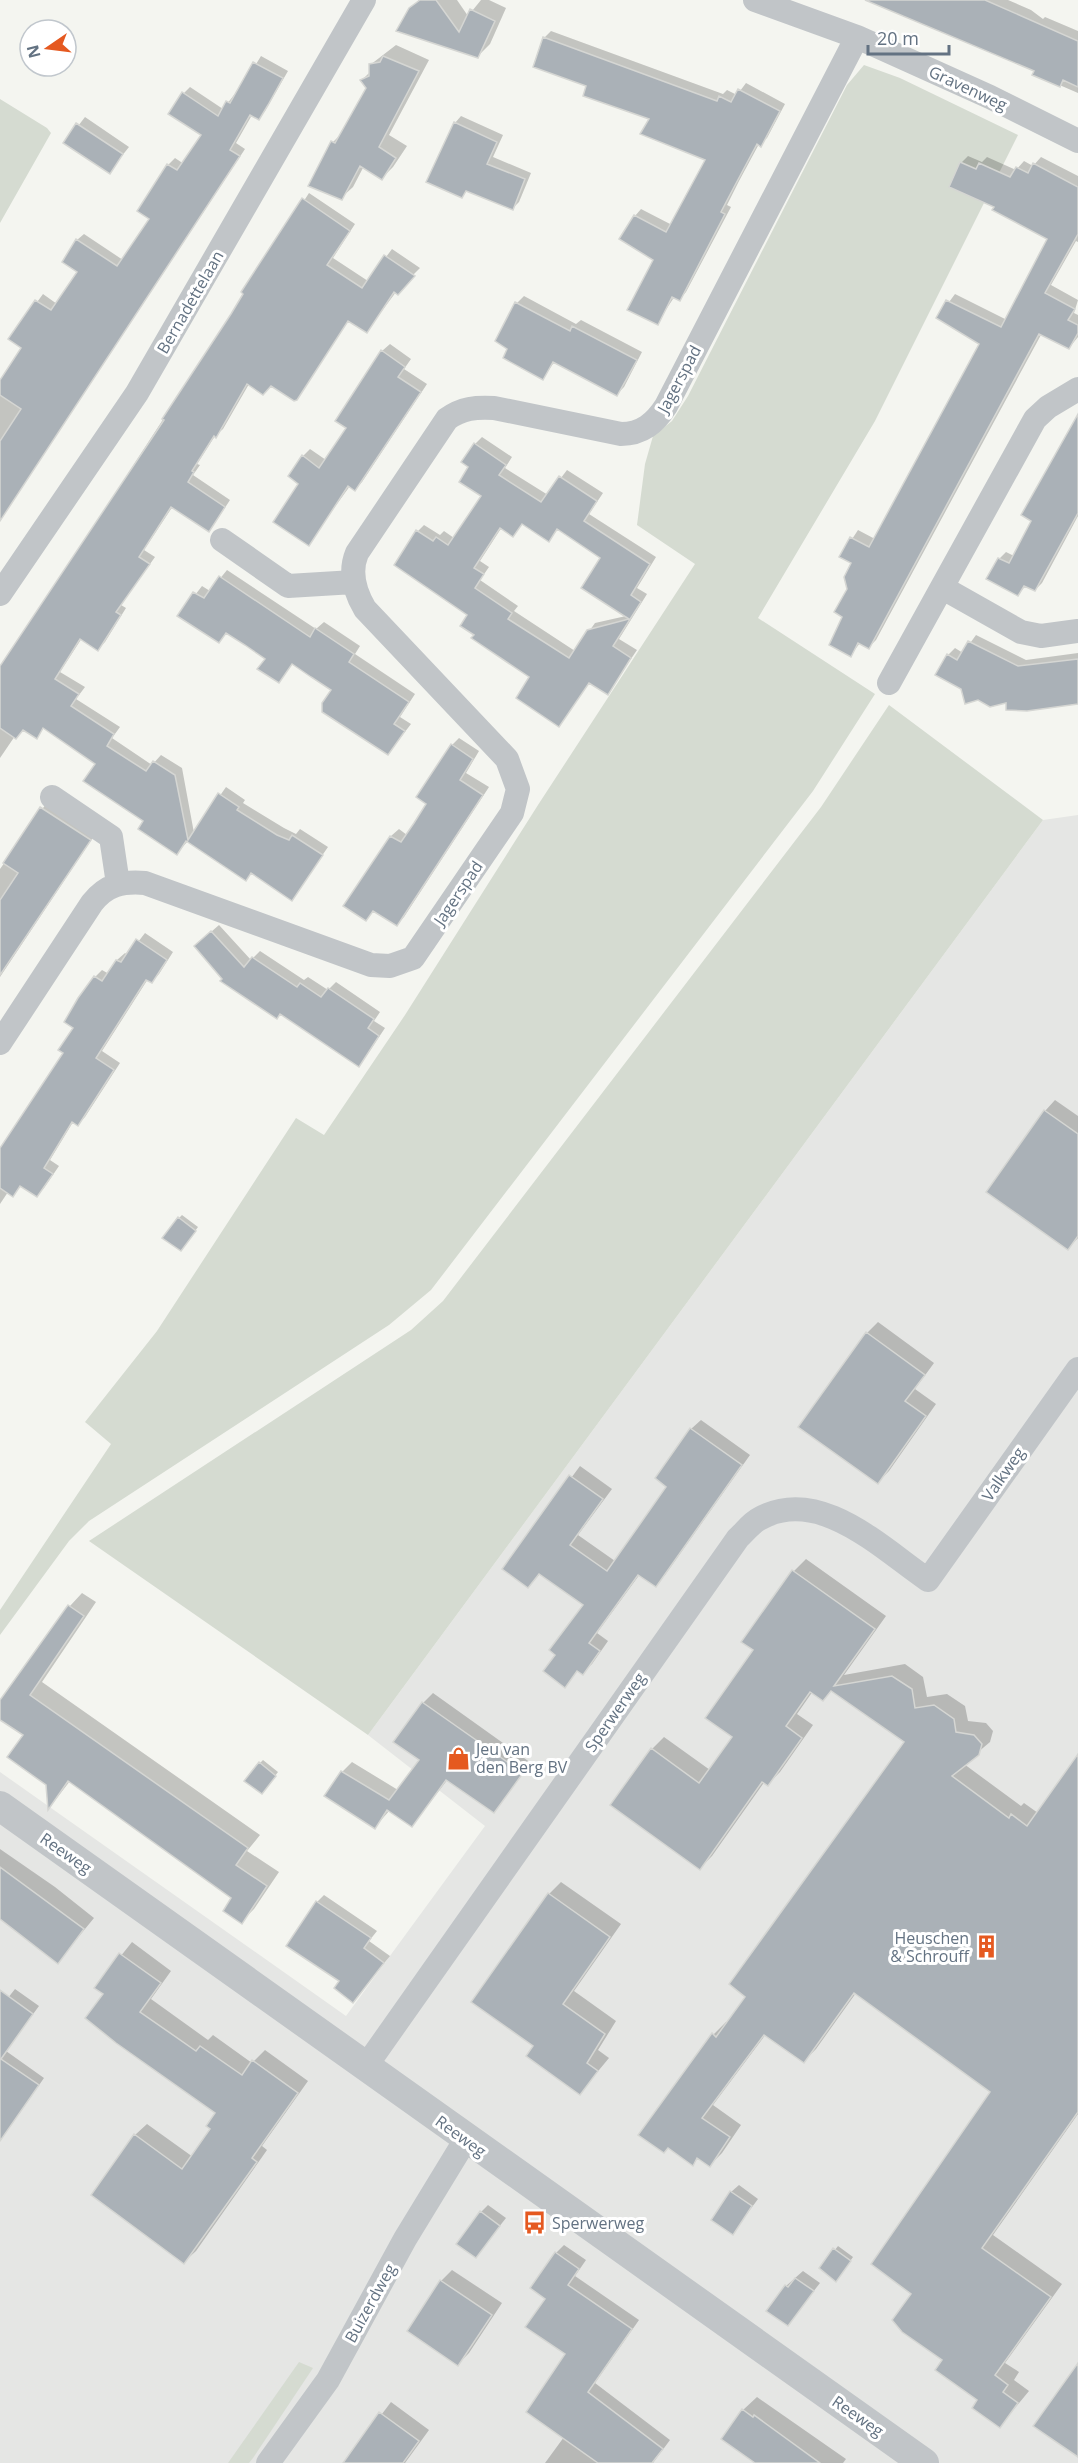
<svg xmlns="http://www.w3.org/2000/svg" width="1078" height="2463" font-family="'Open Sans',sans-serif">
<rect width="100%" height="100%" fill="#f4f5f0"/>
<!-- built -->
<path fill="#e5e6e4" d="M1078,815V2463H0V1772L346,2016L485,1826L368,1735L1043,820Z"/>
<!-- green -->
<path fill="#d5dbd1" d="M864,65L900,78L1018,135L875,421L758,618L875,694L813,791L431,1290L389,1325L89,1521L69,1541L0,1635V1610L111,1444L85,1422L157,1331L296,1118L324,1135L405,1015L538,805L695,564L637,525L645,464L653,436L672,421L688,396L847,85Z
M0,99L47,128L51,133L0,223Z
M889,705L1043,820L368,1735L89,1541L411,1330L443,1301L821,807Z
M299,2362L313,2368L253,2458L249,2463H228Z"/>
<!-- shadow -->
<path fill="#0003" fill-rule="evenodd" d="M419,0H457L468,16L481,0H489L506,8L490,44L477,57L410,9Z
M872,0H1008L1031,10L1043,19L1045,17L1078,31V93L1034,74L1036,70Z
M551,31L723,94L727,90L737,95L746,83L785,104L767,138L759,144L739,181L727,205L731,207L686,292L680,299L675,296L657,323L654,260L635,216L641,209L672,225L707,159L651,119L588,85L544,38Z
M396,45L429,60L389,135L407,146L393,167L382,178L364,166L353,187L341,198L333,142L343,132L368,88L362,80L370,72V65Z
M261,56L288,71L265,111L258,118L252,115L236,143L245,149L0,521V382L23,347L10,339L43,294L57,304L79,272L77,240L84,234L123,260L151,218L139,211L169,164L175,158L184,164L203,135L184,93L190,87L223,109L234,95L236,97Z
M461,116L503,135L493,157L531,173L519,202L513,208L468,190L462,196L455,123Z
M85,117L129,147L109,172L65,143Z
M968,156L982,162L987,157L1016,170L1024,161L1033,166L1041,157L1078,176V242L1076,241L1051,285L1078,300L1074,313L1078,315V337L1069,348L1042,333L876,640L869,647L860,643L850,656L844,616L853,563L841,556L858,530L875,539L981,344L938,317L955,294L1007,320L1049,239L996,206L961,163Z
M309,193L355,224L333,258L368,281L392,249L420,268L396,292L367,331L349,320L297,399L271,384H249L223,429L215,436L197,464L200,465L193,475L230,500L215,523L208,530L173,506L144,550L155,557L121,605L126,608L105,642L98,649L82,638L60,672L85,687L76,699L120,727L112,738L152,765L161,755L182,768L194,833L226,787L245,800L243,803L284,828L296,834L300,829L328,847L292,899L253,872L246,879L188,841L177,853L97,763L45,727L36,737L24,729L15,736L0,758V668L31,624Z
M524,296L576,324L581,320L642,352L624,387L617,394L555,361L543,378L497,341L517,303Z
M390,344L411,359L404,369L427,384L362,482L355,489L350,486L308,544L300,484L303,456L310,449L326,460L348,427L382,351Z
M1078,436V516L1042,583L1035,590L1026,585L1018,595L999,559L1006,552L1014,556Z
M482,437L512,457L505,468L548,495L567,470L603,493L589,514L656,557L637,588L647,594L619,639L637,650L608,693L590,682L559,725L531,677L476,634L469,614L418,531L424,525L440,535L444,531L454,538L483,495L470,466L475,444ZM523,523L549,540L559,528L602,558L626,616L595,623L575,651L514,611L518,606L480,580L489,567L480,561L502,527L513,535Z
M227,570L316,629L324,622L360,646L355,654L415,694L400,717L411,724L388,754L333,689L293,663L279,681L267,658L227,632L218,641L179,616L202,586L210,591Z
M976,635L1026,660L1078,653V703L1007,701L962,688L948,655L955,648L963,653Z
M459,738L479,751L466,773L489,787L404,917L397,924L374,910L366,919L345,906L391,836L399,829L407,835L428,803L452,745Z
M48,801L96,833L0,977V869Z
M219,925L251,960L260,951L304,980L308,977L328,990L336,982L380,1012L374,1021L385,1028L365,1058L358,1065L281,1013L224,979L203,939Z
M145,933L173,952L159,974L152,981L148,979L102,1051L120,1063L85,1117L78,1124L73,1122L50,1160L59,1166L44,1188L37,1195L22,1185L13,1195L8,1192L0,1204V1151L65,1052L95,977L102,970L109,974L117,960L125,953L128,955Z
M1055,1100L1078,1116V1238L1068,1248L988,1191L1045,1111Z
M182,1215L198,1227L184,1246L179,1218Z
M878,1322L934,1363L915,1389L936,1404L889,1471L878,1482L867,1333Z
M701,1420L750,1455L665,1575L655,1585L640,1574L597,1633L608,1641L592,1664L582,1673L578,1670L565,1686L557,1655L585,1604L541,1573L528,1587L504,1569L580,1466L612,1489L578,1535L615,1561L668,1486L691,1429Z
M806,1559L886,1616L844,1675L905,1664L923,1677L927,1697L947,1694L965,1706L968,1721L986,1723L993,1731L990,1742L964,1764L1021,1806L1024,1803L1038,1813L1078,1759V2114L993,2235L1062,2284L1005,2363L1019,2372L1014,2380L1029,2391L1000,2426L944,2360L913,2293L992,2092L856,1993L816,2049L804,2061L766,2034L713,2105L741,2125L722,2153L710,2165L699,2157L693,2164L668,2147L641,2134L714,2034L726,2022L727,2024L747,1996L906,1742L832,1690L823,1699L813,1691L797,1714L813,1725L780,1772L768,1784L765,1781L712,1856L700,1868L652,1749L664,1737L710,1770L734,1737L755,1650L743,1642L794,1571Z
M82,1593L96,1602L42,1682L260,1835L247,1851L279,1872L254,1909L241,1922L233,1898L70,1781L50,1807L48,1785L25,1735L0,1718V1703L70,1606Z
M433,1693L531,1763L494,1811L448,1779L412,1826L390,1810L375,1827L342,1772L352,1762L398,1790L421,1760L423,1703Z
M263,1760L278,1772L265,1789L260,1763Z
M0,1849L55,1887L94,1918L58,1962L0,1918Z
M561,1882L621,1924L574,1991L616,2021L598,2050L609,2058L580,2093L535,2045L549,1894Z
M324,1895L377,1931L369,1941L390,1956L359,1994L341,1981L317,1902Z
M132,1942L171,1971L151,1999L208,2040L213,2035L252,2063L265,2050L308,2081L262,2146L267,2150L196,2251L184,2262L135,2135L147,2124L193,2157L212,2129L217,2113L96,1987Z
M15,1989L39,2006L6,2051L44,2078L19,2114L12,2121L0,2124V2008Z
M739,2185L758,2199L733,2233L731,2192Z
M488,2205L506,2218L476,2256L481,2212Z
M564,2245L586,2260L575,2276L639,2320L595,2383L670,2440L653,2463H545L564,2437L567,2354L547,2298L556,2253Z
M838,2246L853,2257L839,2277L821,2268Z
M452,2270L502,2303L469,2353L458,2364L441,2281Z
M803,2271L820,2283L788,2324L786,2286Z
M757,2397L846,2459L843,2463H758L743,2410Z
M391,2402L429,2430L405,2463H345Z"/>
<!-- building -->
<path fill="#aab1b7" stroke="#d5d6d3" stroke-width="1.5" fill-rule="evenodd" d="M420,0H436L459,32L470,9L495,21L478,58L396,31L409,8Z
M865,0H985L1078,41V87L1063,80L1060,87L1032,75L1034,71Z
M543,37L717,101L719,96L731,102L738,89L780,111L761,147L757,144L733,189L721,212L725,214L680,301L672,297L658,325L627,310L653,260L619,239L634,215L666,232L705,160L640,134L649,119L583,96L586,86L533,67Z
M383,56L419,71L379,147L396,158L382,180L360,166L342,200L308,186L331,141L335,143L366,88L360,80L369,76V64L380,62Z
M253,62L283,78L268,105L259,120L250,115L230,150L240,156L0,521V441L21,409L0,395V380L21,348L8,339L35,300L51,310L77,272L62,262L76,239L117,266L149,219L137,211L167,164L177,170L201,135L168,114L182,92L218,116L226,101L230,103Z
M454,122L497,142L487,164L525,179L513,210L466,191L462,198L426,182Z
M76,123L123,154L110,174L63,143Z
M960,162L976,169L979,163L1010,177L1016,167L1028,173L1033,163L1078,187V234L1045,293L1075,309L1068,320L1078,325V333L1069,349L1039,334L869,649L858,643L851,657L829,645L842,617L834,612L847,589L844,577L851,563L839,557L850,537L869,547L979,344L936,318L946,300L1001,327L1047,239L992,210L994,207L949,187Z
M302,198L350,231L327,265L362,288L384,255L415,276L398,295L394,292L367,333L348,321L297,400L294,401L271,386L263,395L247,384L216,438L214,436L192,471L194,472L188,482L225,507L209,532L171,507L139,557L150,564L116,612L121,615L98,651L80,639L55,679L79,694L71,706L114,734L107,746L146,771L153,761L175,775L188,840L218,793L239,807L237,810L277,835L289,840L292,835L323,855L292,901L251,873L246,881L186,841L177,855L138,829L143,821L83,781L95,764L43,728L37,739L23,730L16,739L0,728V666L164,420L162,419L231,314L243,294L241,292Z
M515,302L570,331L572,326L637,360L617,396L553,362L543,380L503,358L507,349L495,341Z
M381,350L405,367L398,377L421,392L355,491L348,486L309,546L273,522L298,484L288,476L302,455L319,468L346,428L335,421Z
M1078,414V513L1035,591L1024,586L1018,596L986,579L998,558L1009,563L1031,521L1021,515Z
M474,443L506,465L499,475L541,502L559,476L597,501L584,521L650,564L631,595L641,602L613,646L631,658L608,695L589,683L559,727L516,698L529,677L471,638L474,635L460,626L467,615L394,565L416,530L433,541L436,537L448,545L481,496L459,482L468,467L461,462ZM522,524L549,542L557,529L600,558L581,588L629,619L587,630L569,658L508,619L512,613L475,588L484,574L474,568L500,528L513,537Z
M219,576L310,637L315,628L354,654L349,662L409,702L394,724L405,731L388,755L322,712V703L331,690L311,677L292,664L279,683L257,669L265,659L245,645L226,633L219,643L177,616L193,592L204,598Z
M968,641L1018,666L1078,659V704L1027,711L1006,710V703L990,707L978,700L965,704L961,689L935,675L947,654L957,660Z
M451,744L473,759L460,780L483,795L397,926L373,911L366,921L343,906L390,836L401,842L414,823L426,804L416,797Z
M40,807L91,840L0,975V900L18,873L3,863Z
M211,931L244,967L252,957L297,987L300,983L321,997L328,988L374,1019L368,1028L379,1036L359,1067L280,1014L277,1019L220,981L222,979L194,946Z
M136,939L167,960L152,983L146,980L96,1058L114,1070L78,1126L72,1122L44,1168L53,1174L37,1197L20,1186L13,1197L0,1188V1148L63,1053L58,1050L73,1028L64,1022L78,998L94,976L102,981L116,960L121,962Z
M1044,1110L1078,1134V1236L1068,1250L986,1192Z
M178,1217L196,1231L181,1251L162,1238Z
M866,1332L925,1375L905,1401L926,1416L878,1484L798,1427Z
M690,1428L742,1465L656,1587L638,1575L589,1643L600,1651L583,1675L577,1671L565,1688L543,1671L555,1655L549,1650L583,1605L539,1574L528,1588L502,1569L569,1475L603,1499L570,1545L607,1571L666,1487L655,1478Z
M792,1570L875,1629L834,1686L892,1676L912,1689L915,1708L934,1705L954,1719L956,1732L974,1735L982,1744L979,1755L952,1776L1009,1818L1011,1814L1027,1826L1078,1754V2112L982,2248L1051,2297L995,2375L1008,2385L1003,2392L1018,2403L1000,2428L972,2408L977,2400L935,2370L942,2360L902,2332L892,2320L911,2294L871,2264L990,2092L854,1993L804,2063L764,2035L702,2118L730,2137L710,2167L697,2158L693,2166L668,2148L664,2153L638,2135L712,2033L716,2037L745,1997L729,1984L904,1742L831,1691L823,1701L810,1692L786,1726L802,1738L768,1786L762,1782L700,1870L610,1805L651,1748L699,1783L732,1737L705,1718L753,1650L741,1642Z
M68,1605L84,1616L30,1695L248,1848L236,1865L267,1886L242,1924L223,1911L231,1898L68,1781L48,1810L46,1785L7,1757L23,1735L0,1720V1700Z
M422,1702L523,1773L494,1813L446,1780L412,1827L387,1810L375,1829L324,1796L341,1771L389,1800L419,1760L393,1742Z
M259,1762L276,1776L262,1794L244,1781Z
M0,1867L84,1929L58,1964L0,1919Z
M548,1893L610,1937L563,2004L605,2034L587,2063L598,2071L580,2095L526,2056L533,2046L471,2002Z
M316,1901L371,1938L364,1948L384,1963L353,2003L334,1988L339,1981L286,1946Z
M119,1953L161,1983L140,2012L196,2051L200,2046L242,2075L252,2060L298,2093L252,2158L257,2162L184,2264L91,2195L134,2134L182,2169L210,2129L206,2126L215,2113L116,2043L85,2018L103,1994L94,1988Z
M0,1990L33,2014L1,2059L39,2085L0,2141Z
M730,2191L752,2206L733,2235L711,2220Z
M480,2211L500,2226L476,2258L456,2244Z
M833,2248L851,2261L836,2282L819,2268Z
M555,2252L579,2269L568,2285L632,2329L588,2392L663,2449L652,2463H598L526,2412L565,2354L525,2327L545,2299L530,2288Z
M795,2278L814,2291L788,2326L766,2311L785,2285L788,2287Z
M440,2280L492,2315L458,2366L407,2331Z
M1078,2363V2457L1033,2426Z
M742,2409L753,2417L754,2415L820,2463H755L721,2439Z
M379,2412L419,2441L403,2463H343Z"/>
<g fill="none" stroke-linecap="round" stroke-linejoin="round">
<!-- minor -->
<path stroke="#c1c5c8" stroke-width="24" d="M755,0L857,37L990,97L1078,141
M222,540L288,586L354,582
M943,588L1021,632L1041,636L1078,631
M0,594L137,393L364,0
M889,683L1035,419L1048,407L1078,389
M52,797L111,837L118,884
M0,1043L92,903C106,885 122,881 145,883L371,965L390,966L413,958L512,813L518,789L507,759L365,609C355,592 349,572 357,553L447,419C462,408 476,407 494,408L621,434C642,434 655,423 666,406L857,37
M366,2066L738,1538C745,1532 751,1523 759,1519C819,1485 881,1548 928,1580L1078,1369
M268,2463L328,2380L405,2239L466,2139"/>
<!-- tertiary -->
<path stroke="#c1c5c8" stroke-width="30" d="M0,1806L924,2463"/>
</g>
<!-- icons -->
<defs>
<symbol id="shop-bare" viewBox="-9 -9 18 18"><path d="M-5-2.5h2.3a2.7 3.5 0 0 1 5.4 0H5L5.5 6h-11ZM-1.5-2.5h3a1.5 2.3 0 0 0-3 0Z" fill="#e55920" stroke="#fff" stroke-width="2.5" paint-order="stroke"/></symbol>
<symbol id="building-bare" viewBox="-9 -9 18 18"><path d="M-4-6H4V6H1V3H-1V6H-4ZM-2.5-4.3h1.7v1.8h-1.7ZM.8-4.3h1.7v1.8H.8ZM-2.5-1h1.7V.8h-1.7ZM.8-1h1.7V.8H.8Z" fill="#e55920" stroke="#fff" stroke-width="2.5" paint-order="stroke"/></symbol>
<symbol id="bus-bare" viewBox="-9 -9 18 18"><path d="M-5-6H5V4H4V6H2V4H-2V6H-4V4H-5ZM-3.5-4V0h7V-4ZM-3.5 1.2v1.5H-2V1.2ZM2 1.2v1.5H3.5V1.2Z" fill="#e55920" stroke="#fff" stroke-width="2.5" paint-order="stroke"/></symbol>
</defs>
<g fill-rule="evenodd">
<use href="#shop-bare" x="442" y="1742" width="33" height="33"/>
<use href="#building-bare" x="970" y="1930" width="33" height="33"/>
<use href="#bus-bare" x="518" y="2206" width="33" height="33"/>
</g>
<g text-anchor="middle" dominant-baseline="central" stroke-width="6" stroke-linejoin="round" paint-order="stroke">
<!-- street labels -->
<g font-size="16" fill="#637282" stroke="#fff">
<text transform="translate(968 88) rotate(25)">Gravenweg</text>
<text transform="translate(190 302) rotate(-60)">Bernadettelaan</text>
<text transform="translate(679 379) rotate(-62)">Jagerspad</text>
<text transform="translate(458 893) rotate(-56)">Jagerspad</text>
<text transform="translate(1003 1474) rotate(-55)">Valkweg</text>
<text transform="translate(615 1712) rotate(-55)">Sperwerweg</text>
<text transform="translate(66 1853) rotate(35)">Reeweg</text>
<text transform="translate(461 2136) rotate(36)">Reeweg</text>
<text transform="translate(370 2303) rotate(-61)">Buizerdweg</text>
<text transform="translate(858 2416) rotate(35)">Reeweg</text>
</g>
<!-- poi labels -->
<g font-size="16" fill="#637282" stroke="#fff" text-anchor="start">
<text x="476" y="1749">Jeu van<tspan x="476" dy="18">den Berg BV</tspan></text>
<text x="969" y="1938" text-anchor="end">Heuschen<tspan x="969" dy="18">&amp; Schrouff</tspan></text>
<text x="552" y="2223">Sperwerweg</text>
</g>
</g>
<!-- north arrow -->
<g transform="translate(48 48) rotate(256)"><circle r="28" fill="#ffffff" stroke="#c1c7cd" stroke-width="1.5"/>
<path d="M0-4.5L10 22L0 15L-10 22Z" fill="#e55920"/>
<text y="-9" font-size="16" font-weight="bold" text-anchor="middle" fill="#637282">N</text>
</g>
<!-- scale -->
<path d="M868 45v9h81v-9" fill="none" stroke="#637282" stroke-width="3"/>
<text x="877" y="45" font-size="18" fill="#637282" stroke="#ffffff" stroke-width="4.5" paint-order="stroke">20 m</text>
</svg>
